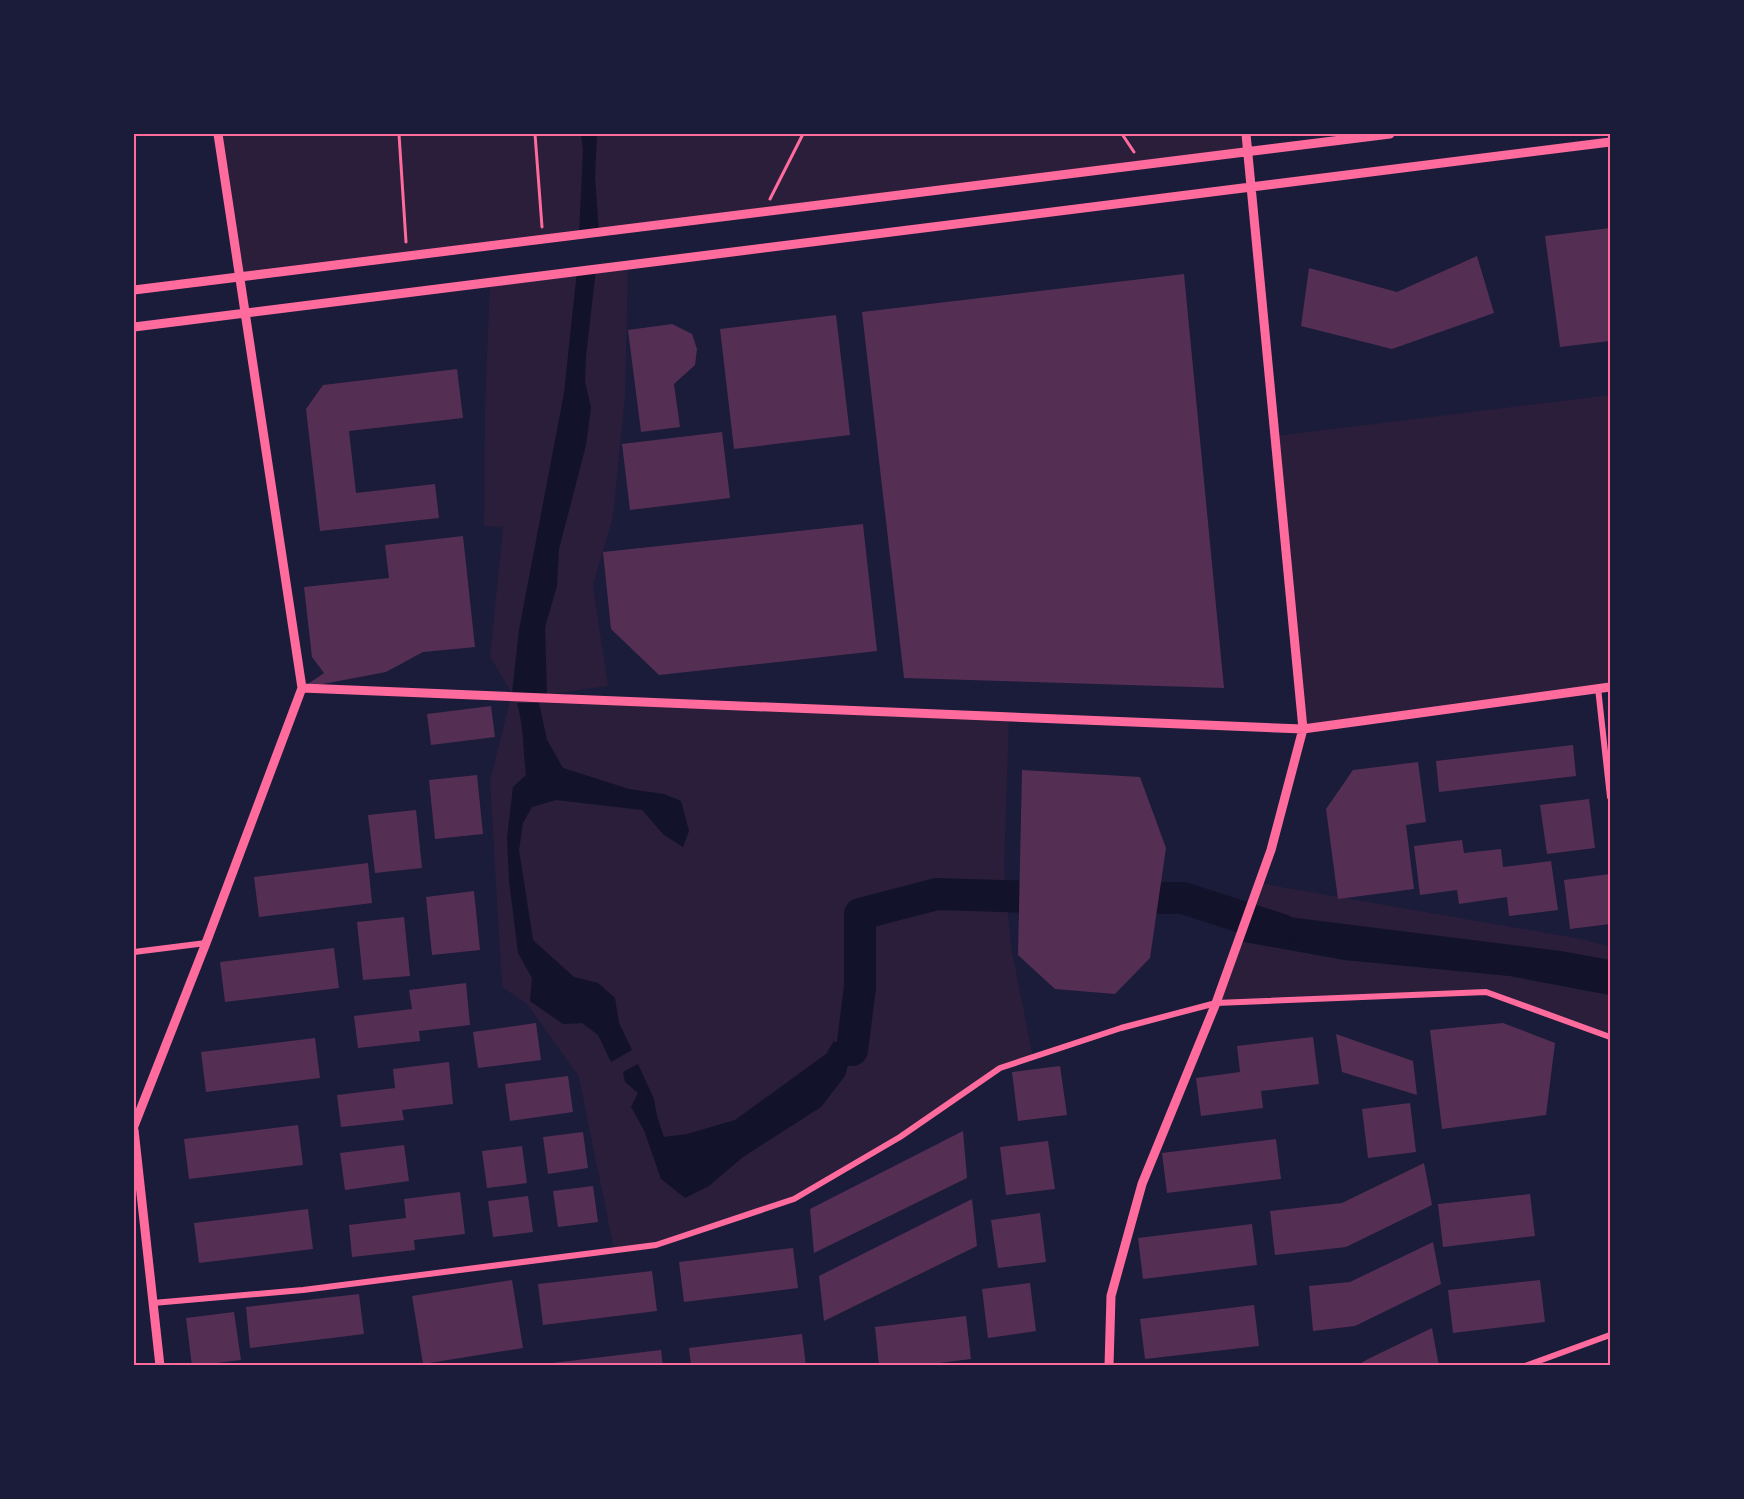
<svg xmlns="http://www.w3.org/2000/svg" width="1744" height="1499" font-family="Merriweather,serif">
<rect width="100%" height="100%" fill="#1b1b3a"/>
<!-- green -->
<path fill="#2a1e3b" d="M218,134H1246L1248,150L239,277Z
M628,265L625,396L613,517L593,585L608,686L552,694L1009,717L1004,869L1011,946L1033,1057L992,1074L877,1151L794,1199L656,1245L614,1250L579,1077L528,1005L502,987L490,781L512,693L490,657L503,527L484,526L485,406L490,282Z
M1610,395V687L1303,729L1276,436Z
M1259,883L1581,939L1610,947V960L1560,951L1249,912Z
M1239,941L1345,960L1510,976L1610,995V1037L1486,992L1216,1003Z"/>
<!-- water -->
<path fill="#12122b" d="M581,134H597L595,178L599,232L579,235L583,151Z
M596,269L586,356L585,382L591,407L586,445L559,549L557,586L545,627L547,695L512,693L519,630L564,393L577,271Z
M517,703H539L547,740L563,768L629,789L664,794L681,801L689,831L683,847L664,835L642,810L556,800L532,807L523,823L519,850L533,940L574,977L598,983L615,998L619,1023L632,1050L611,1062L598,1035L582,1023L563,1024L530,1001L532,978L518,953L509,880L507,838L513,787L526,775C523,749 524,728 517,703Z
M1249,912L1560,951L1610,960V995L1510,976L1345,960L1239,941Z
M834,1041L852,1050L845,1076L821,1107L743,1157L709,1186L685,1198L661,1179L644,1130L631,1107L638,1093L625,1082L623,1072L638,1064L654,1099L657,1116L664,1137L687,1134L735,1120L826,1054Z"/>
<g fill="none" stroke-linecap="round" stroke-linejoin="round">
<!-- river -->
<path stroke="#12122b" stroke-width="32" d="M1115,898H1183L1282,930
M852,1050L860,987V914L937,894L1062,898"/>
</g>
<!-- building -->
<path fill="#542f53" d="M1610,228V341L1560,347L1545,236Z
M1477,256L1494,313L1392,349L1301,326L1309,268L1397,292Z
M1184,274L1224,688L904,678L862,312Z
M836,315L850,435L734,449L720,329Z
M672,324L692,334L697,349L695,365L674,384L680,427L641,432L628,330Z
M457,369L463,418L349,431L356,493L435,484L439,518L320,531L306,409L323,385Z
M722,432L730,498L630,510L622,444Z
M863,524L877,651L659,675L611,629L603,552Z
M463,536L475,647L423,652L386,672L302,688L324,673L312,657L304,587L389,578L385,545Z
M491,706L495,737L431,745L427,714Z
M1573,745L1576,776L1439,792L1436,761Z
M1418,762L1426,822L1406,825L1414,889L1338,899L1326,809L1353,770Z
M1022,770L1140,777L1166,848L1150,958L1115,994L1055,989L1018,955Z
M477,775L483,834L435,839L429,780Z
M1589,799L1595,848L1547,854L1540,805Z
M416,810L422,868L375,873L368,815Z
M1462,840L1464,853L1501,849L1503,867L1551,861L1558,910L1509,916L1507,897L1459,904L1457,890L1420,895L1414,846Z
M368,863L372,903L259,917L254,877Z
M1610,874V924L1570,929L1564,880Z
M474,891L480,950L432,955L426,897Z
M404,917L410,976L363,980L357,922Z
M334,948L339,988L225,1002L220,962Z
M466,983L470,1025L419,1031L420,1041L358,1048L354,1016L412,1009L409,990Z
M536,1023L541,1060L478,1068L473,1032Z
M1503,1023L1555,1043L1546,1115L1442,1129L1430,1030Z
M1336,1034L1413,1061L1417,1095L1342,1072Z
M1313,1037L1319,1084L1261,1091L1263,1108L1201,1116L1196,1078L1240,1072L1237,1046Z
M315,1038L320,1078L206,1092L201,1052Z
M449,1062L453,1104L402,1110L404,1120L341,1127L337,1095L395,1088L393,1069Z
M1060,1066L1067,1115L1018,1121L1012,1072Z
M568,1076L573,1112L510,1121L505,1084Z
M1410,1103L1416,1152L1368,1158L1362,1109Z
M298,1125L303,1165L189,1179L184,1139Z
M963,1131L967,1178L814,1253L810,1209Z
M583,1132L588,1168L548,1174L543,1137Z
M1276,1139L1281,1179L1167,1193L1162,1153Z
M1048,1141L1055,1189L1006,1195L1000,1147Z
M404,1145L409,1181L345,1190L340,1153Z
M522,1146L527,1183L487,1188L482,1151Z
M1424,1163L1432,1205L1346,1247L1275,1255L1270,1211L1342,1203Z
M593,1186L598,1222L558,1227L553,1191Z
M460,1192L465,1234L414,1240L415,1250L352,1257L349,1225L406,1218L404,1199Z
M1530,1194L1535,1236L1443,1247L1438,1204Z
M528,1196L533,1232L493,1237L488,1201Z
M972,1199L977,1246L824,1321L819,1276Z
M308,1209L313,1249L199,1263L194,1223Z
M1040,1213L1046,1262L998,1268L991,1220Z
M1252,1224L1257,1265L1143,1279L1138,1238Z
M1433,1242L1441,1284L1355,1326L1313,1331L1309,1286L1350,1282Z
M793,1248L798,1288L684,1302L679,1262Z
M652,1271L657,1311L543,1325L538,1284Z
M512,1280L523,1348L423,1364L412,1296Z
M1540,1280L1545,1322L1453,1333L1448,1290Z
M1030,1283L1036,1331L988,1338L982,1289Z
M359,1294L364,1334L250,1348L246,1307Z
M1254,1305L1259,1346L1145,1359L1140,1319Z
M234,1312L241,1360L192,1366L186,1318Z
M966,1316L971,1359L915,1366H879L875,1327Z
M1432,1328L1439,1366H1356L1368,1359Z
M802,1334L806,1366H691L689,1348Z
M661,1350L663,1366H544V1364Z"/>
<g fill="none" stroke-linecap="round" stroke-linejoin="round">
<!-- path -->
<path stroke="#ff6b9d" stroke-width="3" d="M399,134L406,242
M535,134L542,227
M1122,134L1134,152
M770,199L803,134"/>
<!-- minor -->
<path stroke="#ff6b9d" stroke-width="6" d="M1598,688L1610,797
M134,952L206,943
M153,1303L303,1290L656,1245L794,1199L900,1137L1000,1068L1121,1028L1216,1003L1486,992L1610,1037
M1525,1366L1610,1335"/>
<!-- tertiary -->
<path stroke="#ff6b9d" stroke-width="9" d="M134,290L1390,134
M134,327L1610,142
M302,688L1303,729L1610,687
M134,1126L206,943L302,688L218,134
M134,1130L160,1366
M1109,1366L1111,1296L1142,1184L1216,1003L1271,850L1303,729L1246,134"/>
</g>
<!-- border -->
<rect width="1744" height="1499" fill="none" stroke="#1b1b3a" stroke-width="270"/>
<rect x="135" y="135" width="1474" height="1229" fill="none" stroke="#ff6b9d" stroke-width="2"/>
</svg>
